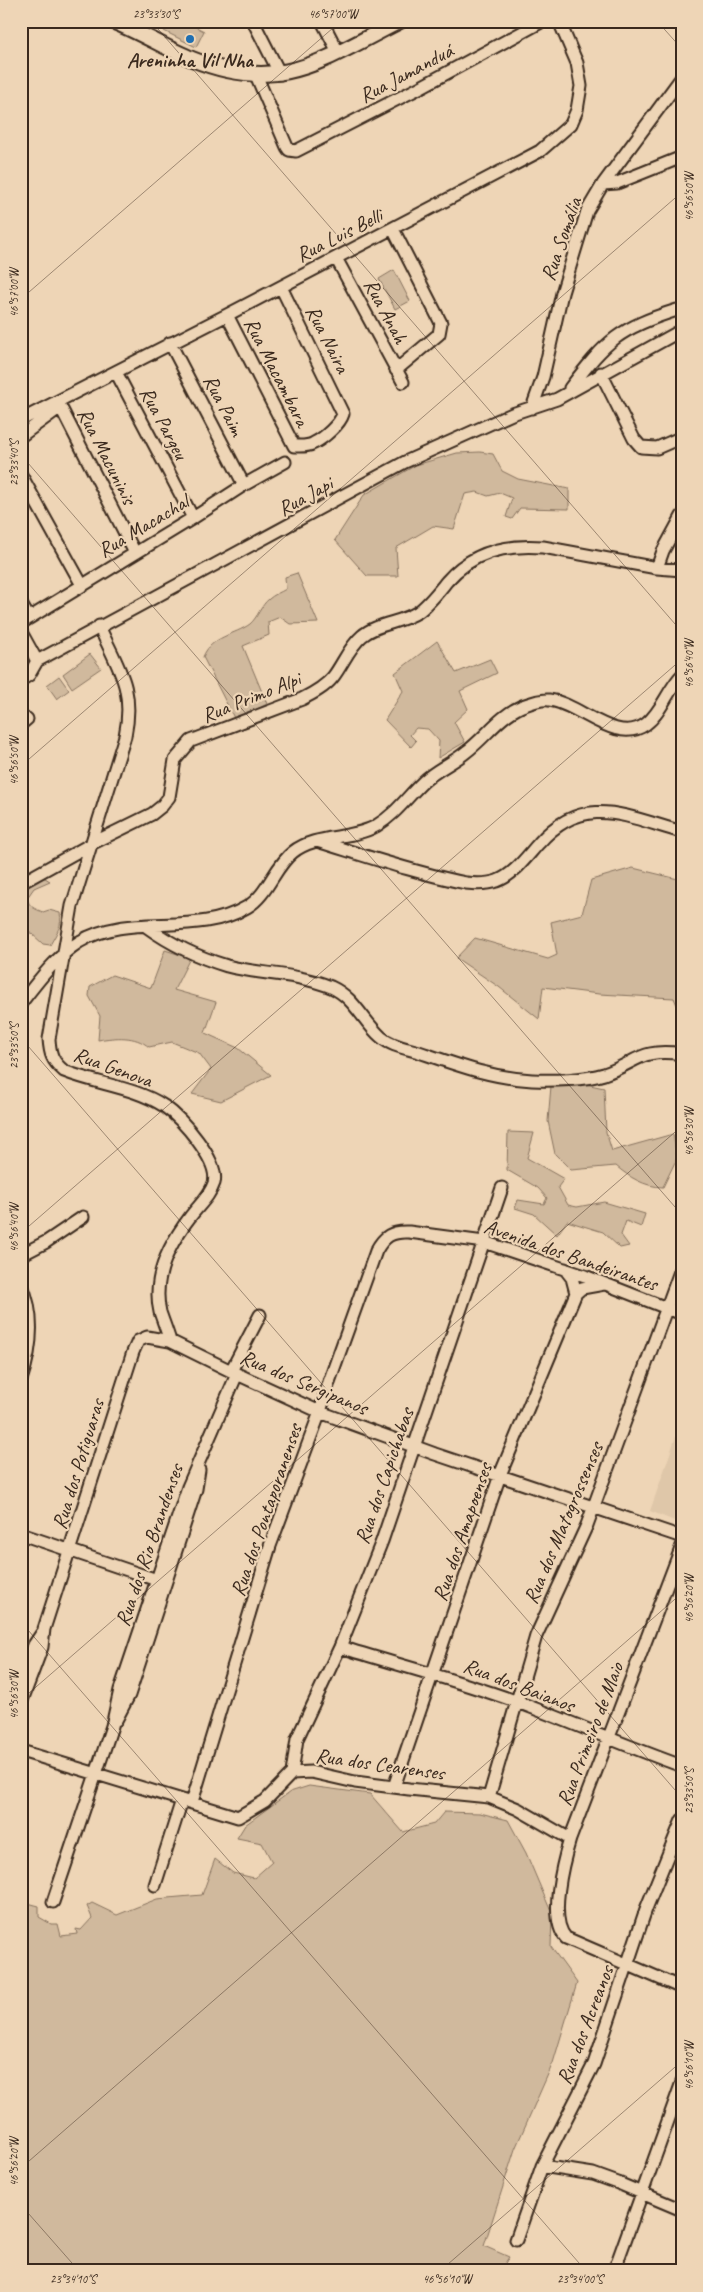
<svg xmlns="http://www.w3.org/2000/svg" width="703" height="2292" font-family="Caveat,sans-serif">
<rect width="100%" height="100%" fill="#eed5b6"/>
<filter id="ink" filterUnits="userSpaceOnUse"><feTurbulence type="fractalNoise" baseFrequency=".02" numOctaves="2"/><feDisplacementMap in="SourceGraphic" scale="10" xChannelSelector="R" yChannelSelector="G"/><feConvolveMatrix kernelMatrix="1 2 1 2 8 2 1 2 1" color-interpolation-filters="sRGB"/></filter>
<g filter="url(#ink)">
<!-- built -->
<path fill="#dfc7a9" d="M682,1419V1509L677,1522L650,1511Z"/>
<!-- green -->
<path fill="#d0b99d" stroke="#86725e" d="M169,21H184L204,31L196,47L164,31Z
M394,270L410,301L395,309L379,279Z
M480,452L493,454L502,471L518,479L569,489V509L520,508L512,519L506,517L512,498L500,493L488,496L477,492L465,494L454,529L433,526L396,548L398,576H367L335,540L364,495L416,465L457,453Z
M297,573L318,623L290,624L280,617L268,622L269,635L243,646L267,704L235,720L203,657C211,636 235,635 250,624C258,617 261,605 269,599C273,595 281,592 286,589L285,577Z
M437,641L456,673L490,659L497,673L460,691L468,709L454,722L465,742L438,758L439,741L428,729L416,728L410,735L416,741L411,747L385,720L403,691L395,673Z
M90,654L101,668L72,688L63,674Z
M59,676L69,690L57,699L47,685Z
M633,868L682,880V1017L674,998L599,994L543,987L539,1019L499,987L456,958L475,938L548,959L557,955L551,922L582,914L591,880Z
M40,875L50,881L34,888L27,898C29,907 35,909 43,912L49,910L60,913C63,925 56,934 50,945L43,944L31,933H21V886Z
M165,950L190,958L174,990L216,1002L205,1033L238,1048L271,1075L221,1101L192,1094L211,1069L199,1053L172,1042L149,1047C135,1035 116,1037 98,1040L100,1016L89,996L90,987L112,975L151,988Z
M581,1083L604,1088L606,1132L612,1151L673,1134L677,1158L663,1187C645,1187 629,1177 616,1166L571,1170L555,1154L548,1121L551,1086Z
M508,1132L534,1133L527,1158L564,1179L558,1187L568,1205L577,1207L604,1202L645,1214L641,1227L626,1221L621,1235L629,1246L620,1248L603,1232L567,1221L557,1235L534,1214L515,1208L518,1200L544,1204L547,1198L538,1188L507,1170Z
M309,1786L370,1794L403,1832L434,1824L444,1812L480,1813L508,1820L526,1853L552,1914L551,1947L577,1983L553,2063L515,2149L484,2246L509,2257L500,2271H21V1905L24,1902L39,1906V1917L51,1924H58L61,1936L77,1934L76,1929L81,1930L92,1918L87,1906L92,1903L117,1915L157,1899L202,1895L215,1859L233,1873L254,1878L272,1862L262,1843L237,1838L245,1825L290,1792Z"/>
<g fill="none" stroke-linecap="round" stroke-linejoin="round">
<defs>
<path id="minor" d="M253,21L280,74
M322,21L338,52
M138,31L143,21
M256,75L287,147L289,150L296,151L419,88L543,21
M603,184L617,183L682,157
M393,229L441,323L439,334L396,370
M336,258L403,382
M227,315L294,446C301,446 308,447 314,443C324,438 340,424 343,414L281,287
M170,343L244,485
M116,372L193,518
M601,373L634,439L641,447L657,448L682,437
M570,388C607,340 619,328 677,310L682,311
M58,402L135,553
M532,408L543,377L562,293L587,211L603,184L682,77
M21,420L227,315L540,151L571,124L577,110L581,86L577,63L559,21
M21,436L59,408
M21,475L82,585
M657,568L663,551L682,516
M21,604L29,618
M21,623L193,518L244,485L285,462
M99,626C118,668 135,688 125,736L72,906L49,1039C50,1054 52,1061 64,1071C96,1084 135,1087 164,1106C181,1118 220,1161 214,1183C210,1196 198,1206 190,1217C170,1243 152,1278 160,1312C163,1321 167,1331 170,1341
M21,632L37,661
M21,680L29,675L37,661L405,462L512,414L557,399L682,330
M21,724L27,719
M320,842C366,856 419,874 466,883C475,884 488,884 497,881C514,875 527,856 539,843C584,792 627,817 682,832
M21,883L93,843L152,814L162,806L169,797L175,760L191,741L302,699C314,693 325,687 333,677C343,664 349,647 362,636C377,623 401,623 418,612C429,604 438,592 447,581C472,552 505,544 543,547L657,568L682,570
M147,927C172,945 197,957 227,966C262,975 297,973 331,987C355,998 362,1020 381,1037C391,1046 406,1048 419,1052C457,1065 492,1078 532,1080C552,1081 585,1080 604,1074C638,1062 640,1048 682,1054
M21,1003C38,981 56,957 79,942C129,911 195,938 247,907C268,895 274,867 293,852C315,834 351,840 376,826C396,814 407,797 423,782C435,770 453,763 466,752C485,738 499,716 522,706C530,703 540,699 549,700C579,703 616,746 646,724C662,712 668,689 682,675
M21,1255L46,1242L83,1217
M565,1269L572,1278L576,1293L582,1288L604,1284
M21,1283C35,1314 32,1348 21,1380
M231,1371L260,1315
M21,1534L157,1580
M682,1546L570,1839C563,1862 548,1919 566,1938L682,1988
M340,1647C399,1665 457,1680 515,1701C571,1722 626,1746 682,1766
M21,1678L34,1645L42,1633
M21,1703L42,1647L44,1629L133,1352L138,1341L147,1337L170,1341L237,1374L320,1412L435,1454L682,1537
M116,1720L129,1695L196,1489L199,1470
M21,1751L238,1817L265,1801L292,1773L297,1739L340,1647L382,1541L502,1188
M292,1773L311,1772L355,1782L409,1789L489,1797L518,1809L570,1839
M394,1787L500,1475L576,1293
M489,1797L536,1636L587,1525L682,1266
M192,1802L270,1546L320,1412L329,1382L376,1251C384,1236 392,1231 409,1232L484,1242L585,1276L682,1314
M155,1885L182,1800
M53,1902L112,1726L120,1690L188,1487L237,1374
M542,2166L593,2174L618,2183L682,2210
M516,2240L542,2166L594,2064L646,1909L682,1820
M614,2271L682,2082"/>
<path id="major" d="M112,21C140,32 165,48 192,59C281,95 322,60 400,21"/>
</defs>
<!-- minor casing -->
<use href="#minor" stroke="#3b2a1e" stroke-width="15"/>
<!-- major casing -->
<use href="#major" stroke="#3b2a1e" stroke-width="18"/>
<!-- minor -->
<use href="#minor" stroke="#eed5b6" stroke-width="11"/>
<!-- major -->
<use href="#major" stroke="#eed5b6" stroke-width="14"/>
</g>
</g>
<!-- ticks -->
<path fill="none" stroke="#3b2a1e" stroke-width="1" stroke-opacity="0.45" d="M151,21L682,632M657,21L682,49M21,299L341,21M21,455L682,1215M21,766L682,192M21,1038L682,1798M21,1233L682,659M21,1622L586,2271M21,1700L682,1126M21,2168L682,1593M21,2205L79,2271M440,2271L682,2061"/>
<!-- markers -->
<circle fill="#1f6fb2" stroke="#eed5b6" stroke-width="2" cx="190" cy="39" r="5"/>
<g text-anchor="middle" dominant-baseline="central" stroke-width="4.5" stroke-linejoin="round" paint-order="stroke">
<!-- poi labels -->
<g font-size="21" font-weight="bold" fill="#3b2a1e" stroke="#eed5b6">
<text x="190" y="60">Areninha Vil Nha</text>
</g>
<!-- street labels -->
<g font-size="21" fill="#3b2a1e" stroke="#eed5b6">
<text transform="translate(406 73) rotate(-28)">Rua Jamanduá</text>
<text transform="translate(339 235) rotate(-27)">Rua Luis Belli</text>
<text transform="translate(561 239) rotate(-71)">Rua Somália</text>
<text transform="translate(386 311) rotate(62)">Rua Anah</text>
<text transform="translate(328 339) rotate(63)">Rua Naira</text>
<text transform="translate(277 372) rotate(63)">Rua Macambara</text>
<text transform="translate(224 405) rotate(63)">Rua Paim</text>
<text transform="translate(164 423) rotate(62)">Rua Pargeu</text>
<text transform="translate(107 456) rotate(63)">Rua Macuninis</text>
<text transform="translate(305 496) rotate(-29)">Rua Japi</text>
<text transform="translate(143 526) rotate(-31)">Rua Macachal</text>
<text transform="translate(251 697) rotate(-22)">Rua Primo Alpi</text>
<text transform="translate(113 1067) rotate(20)">Rua Genova</text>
<text transform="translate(571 1255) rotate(19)">Avenida dos Bandeirantes</text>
<text transform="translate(304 1382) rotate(23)">Rua dos Sergipanos</text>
<text transform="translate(78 1464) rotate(-73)">Rua dos Potiguaras</text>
<text transform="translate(384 1476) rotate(-71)">Rua dos Capichabas</text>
<text transform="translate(266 1510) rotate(-71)">Rua dos Pontaporanenses</text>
<text transform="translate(563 1523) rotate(-67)">Rua dos Matogrossenses</text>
<text transform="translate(462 1532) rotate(-71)">Rua dos Amapoenses</text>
<text transform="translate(149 1545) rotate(-71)">Rua dos Rio Brandenses</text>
<text transform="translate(519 1685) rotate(21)">Rua dos Baianos</text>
<text transform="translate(590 1734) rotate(-69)">Rua Primeiro de Maio</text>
<text transform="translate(380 1764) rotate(8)">Rua dos Cearenses</text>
<text transform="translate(585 2025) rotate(-69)">Rua dos Acreanos</text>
</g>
</g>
<!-- margin -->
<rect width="703" height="2292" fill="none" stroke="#eed5b6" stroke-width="55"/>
<rect x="28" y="28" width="648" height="2236" fill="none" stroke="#3b2a1e" stroke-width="2"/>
<g font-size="12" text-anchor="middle" fill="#3b2a1e">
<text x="156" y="18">23°33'30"S</text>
<text x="333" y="18">46°57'00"W</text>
<text transform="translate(689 197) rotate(-90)" y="4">46°56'50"W</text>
<text transform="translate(14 293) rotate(-90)" y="4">46°57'00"W</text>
<text transform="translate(14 463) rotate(-90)" y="4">23°33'40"S</text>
<text transform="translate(689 664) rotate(-90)" y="4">46°56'40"W</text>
<text transform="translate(14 761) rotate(-90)" y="4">46°56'50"W</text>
<text transform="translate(14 1046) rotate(-90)" y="4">23°33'50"S</text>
<text transform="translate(689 1132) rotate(-90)" y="4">46°56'30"W</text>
<text transform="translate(14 1228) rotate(-90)" y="4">46°56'40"W</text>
<text transform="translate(689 1599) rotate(-90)" y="4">46°56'20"W</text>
<text transform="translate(14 1695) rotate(-90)" y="4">46°56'30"W</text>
<text transform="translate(689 1791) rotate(-90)" y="4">23°33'50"S</text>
<text transform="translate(689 2066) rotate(-90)" y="4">46°56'10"W</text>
<text transform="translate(14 2162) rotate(-90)" y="4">46°56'20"W</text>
<text x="73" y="2283">23°34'10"S</text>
<text x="447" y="2283">46°56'10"W</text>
<text x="580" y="2283">23°34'00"S</text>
</g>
</svg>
